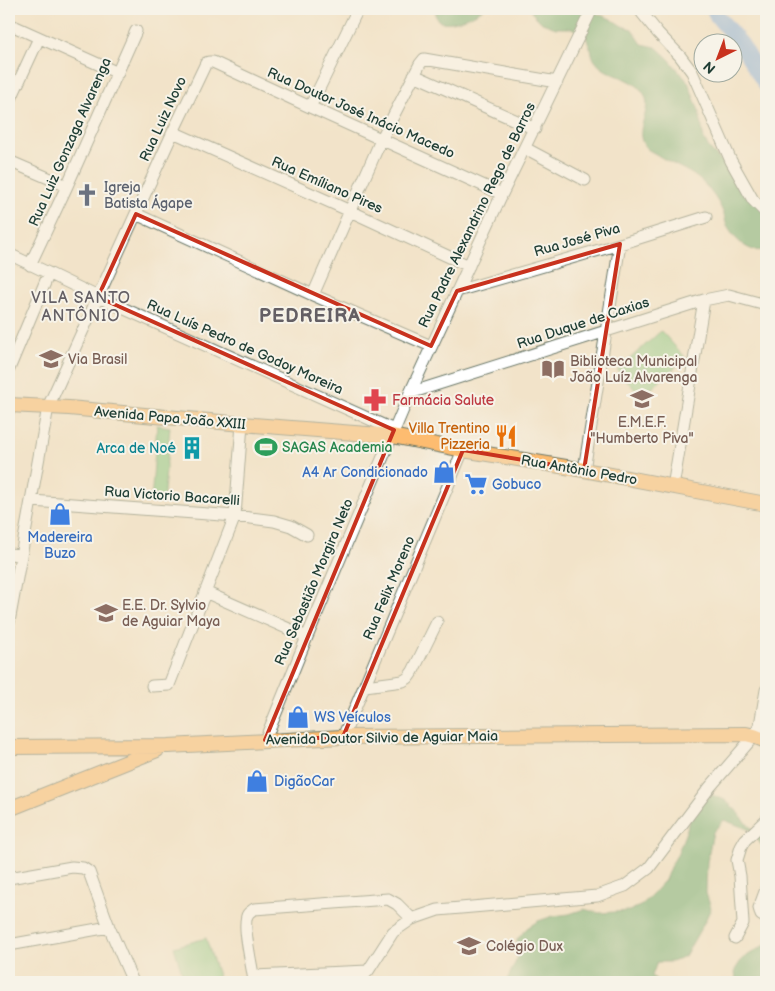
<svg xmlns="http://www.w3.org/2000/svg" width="775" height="991" font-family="'Balsamiq Sans',sans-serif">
<rect width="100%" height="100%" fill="#f7f3e8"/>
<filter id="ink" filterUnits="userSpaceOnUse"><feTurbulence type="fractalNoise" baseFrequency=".02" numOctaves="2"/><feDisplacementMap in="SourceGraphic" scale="10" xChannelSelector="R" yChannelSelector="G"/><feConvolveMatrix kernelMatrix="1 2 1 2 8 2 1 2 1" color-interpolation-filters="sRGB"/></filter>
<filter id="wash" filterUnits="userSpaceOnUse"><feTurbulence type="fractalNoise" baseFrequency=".0096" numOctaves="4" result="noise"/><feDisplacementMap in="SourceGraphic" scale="20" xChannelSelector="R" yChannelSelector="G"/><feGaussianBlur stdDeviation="1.12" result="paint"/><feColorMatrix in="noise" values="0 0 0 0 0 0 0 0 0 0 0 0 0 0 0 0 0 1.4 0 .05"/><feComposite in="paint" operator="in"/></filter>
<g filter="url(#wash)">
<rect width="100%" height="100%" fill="#f2e3c9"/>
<!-- green -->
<path fill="#83c883" stroke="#51825c" d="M760,9H766V31L763,30Z
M661,331L686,358L642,397L617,370Z
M157,425L170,427L163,503L151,502Z
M206,938L220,982H185L174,947Z"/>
<!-- forest -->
<path fill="#6aac71" stroke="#447452" d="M436,9H483C475,15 447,28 438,20C435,18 436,12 436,9Z
M533,9H590L598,14L611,19L622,26L632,29L642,44L656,47L669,59L688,82L699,111L704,140L712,152L744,181L757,196L766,211V249C751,256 734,239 727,226C725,222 725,216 723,212C720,205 716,198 711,192C696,171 679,169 659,156C655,153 649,151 646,148C630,129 657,109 642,91C630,75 606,77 595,61C592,57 592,51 590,47C588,42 586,37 584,33L571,28H556L542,23L531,12Z
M712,795L725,800L736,810L744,821L766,841V851L750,830L724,820L713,832L707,862L706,893L711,908L705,921L685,956L672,962H657L652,976L659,982H506L518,957L517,940L527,928L538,921L553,916L569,914L584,909L599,913L629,911L642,905L665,880L670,867L677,855L687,829L690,814L701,802Z
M766,944V982H736L735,970L742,959Z"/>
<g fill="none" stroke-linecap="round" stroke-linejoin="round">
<!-- river -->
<path stroke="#77a8e2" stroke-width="16" d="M714,9L717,16L741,44L766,85"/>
</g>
</g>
<g filter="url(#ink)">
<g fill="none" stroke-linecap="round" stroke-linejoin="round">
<defs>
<path id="minor" d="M641,9L642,13L658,33L680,56L692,72L731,161L753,200L766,213
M9,24L118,73
M414,75L535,129
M9,103L39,38
M310,107L356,13L355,9
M173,132L350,211L469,266
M525,148L585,180
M9,161L67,186
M136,214L313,295L431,346
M9,254L98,297L394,430
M30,265L67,186L136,31
M457,291L620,244L706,217
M313,295L381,140L420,64L424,59L557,82
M9,369L49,273
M410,393L704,300L729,295L766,305
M584,470L620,244
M673,487L704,300
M32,501L235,516L274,521L291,526L307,535
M9,554L21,555
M205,592L307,637
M9,622L48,407L173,132L206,63L209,62H213L310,107L502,194
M152,686L169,685L235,516L242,424
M365,686L403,681L408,678L413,671L437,622
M343,737L463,450
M265,740L307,637L410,393L502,194L592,9
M9,878L72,867L83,868L89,872L109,927L133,982
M766,889L759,908L761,915L766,918
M735,938L743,923L740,876L737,860L741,847L745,840L766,820
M9,945L109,927
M254,976L368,971
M254,982C253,969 241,923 248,914C249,912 253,910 254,909L388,899L397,904L412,919
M357,982L368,971L393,932L412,919L438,910L597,896L625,886L649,868L710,787L754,736L760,725L766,690"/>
<path id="major" d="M9,405L69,408L242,424L392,436L463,450L584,470L766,504
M9,747L168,746L343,737L746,734L754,736L766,741
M9,809L157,750"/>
</defs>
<!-- minor casing -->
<use href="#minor" stroke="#697768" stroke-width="13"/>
<!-- major casing -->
<use href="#major" stroke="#697768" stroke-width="16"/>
<!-- minor -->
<use href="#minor" stroke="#fff" stroke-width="11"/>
<!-- major -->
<use href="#major" stroke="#fdbc70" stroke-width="14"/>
</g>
</g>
<!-- marked area -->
<path d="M0 0H775V991H0ZM136,214L431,346L457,291L620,244L584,470L463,450L343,737L265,740L394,430L98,297Z" fill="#f2e3c9" fill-opacity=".55" fill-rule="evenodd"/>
<path fill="none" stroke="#c8321e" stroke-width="4" stroke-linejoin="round" d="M136,214L431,346L457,291L620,244L584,470L463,450L343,737L265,740L394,430L98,297Z"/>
<!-- icons -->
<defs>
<symbol id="church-bare" viewBox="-9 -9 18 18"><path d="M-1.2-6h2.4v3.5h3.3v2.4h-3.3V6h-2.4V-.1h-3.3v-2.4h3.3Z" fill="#6b7280" stroke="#f7f3e8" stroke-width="2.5" paint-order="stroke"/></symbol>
<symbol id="school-bare" viewBox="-9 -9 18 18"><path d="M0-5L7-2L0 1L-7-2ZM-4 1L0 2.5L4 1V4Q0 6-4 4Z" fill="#8d6e63" stroke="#f7f3e8" stroke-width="2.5" paint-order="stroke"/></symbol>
<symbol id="library-bare" viewBox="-9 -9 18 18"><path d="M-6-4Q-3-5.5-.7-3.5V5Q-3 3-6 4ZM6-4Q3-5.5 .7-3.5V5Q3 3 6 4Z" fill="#8d6e63" stroke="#f7f3e8" stroke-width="2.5" paint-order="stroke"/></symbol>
<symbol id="pharmacy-bare" viewBox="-9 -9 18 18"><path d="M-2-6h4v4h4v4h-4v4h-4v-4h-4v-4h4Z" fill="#e0444e" stroke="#f7f3e8" stroke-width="2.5" paint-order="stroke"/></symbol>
<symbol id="restaurant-bare" viewBox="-9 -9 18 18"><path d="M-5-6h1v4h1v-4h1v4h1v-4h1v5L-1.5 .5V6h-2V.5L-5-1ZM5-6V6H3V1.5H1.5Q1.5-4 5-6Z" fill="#e8710a" stroke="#f7f3e8" stroke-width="2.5" paint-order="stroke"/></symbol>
<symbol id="stadium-bare" viewBox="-9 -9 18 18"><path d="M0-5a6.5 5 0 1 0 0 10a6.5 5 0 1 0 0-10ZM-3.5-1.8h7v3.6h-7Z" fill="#2e9e5b" stroke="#f7f3e8" stroke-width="2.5" paint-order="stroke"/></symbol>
<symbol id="building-bare" viewBox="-9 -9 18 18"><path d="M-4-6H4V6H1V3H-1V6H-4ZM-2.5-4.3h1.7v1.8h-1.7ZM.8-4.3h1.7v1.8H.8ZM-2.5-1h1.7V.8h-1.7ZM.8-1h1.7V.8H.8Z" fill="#0f9aa8" stroke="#f7f3e8" stroke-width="2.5" paint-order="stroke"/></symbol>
<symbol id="shop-bare" viewBox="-9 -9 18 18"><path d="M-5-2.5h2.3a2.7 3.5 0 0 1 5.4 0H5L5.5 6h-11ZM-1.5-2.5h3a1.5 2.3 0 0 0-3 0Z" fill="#3f7fe0" stroke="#f7f3e8" stroke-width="2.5" paint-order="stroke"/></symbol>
<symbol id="supermarket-bare" viewBox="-9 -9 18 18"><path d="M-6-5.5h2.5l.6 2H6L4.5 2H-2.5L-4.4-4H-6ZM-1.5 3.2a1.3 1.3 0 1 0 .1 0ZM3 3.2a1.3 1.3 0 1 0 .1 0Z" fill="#3f7fe0" stroke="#f7f3e8" stroke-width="2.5" paint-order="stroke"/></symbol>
</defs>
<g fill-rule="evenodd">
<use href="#church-bare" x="71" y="179" width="32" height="32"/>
<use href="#school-bare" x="35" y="343" width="32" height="32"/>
<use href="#library-bare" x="537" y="353" width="32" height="32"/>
<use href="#school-bare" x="626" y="383" width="32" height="32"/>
<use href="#pharmacy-bare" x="359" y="384" width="32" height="32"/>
<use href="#restaurant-bare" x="490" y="420" width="32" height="32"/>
<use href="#stadium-bare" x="250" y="431" width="32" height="32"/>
<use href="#building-bare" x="176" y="432" width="32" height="32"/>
<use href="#shop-bare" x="428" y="456" width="32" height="32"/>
<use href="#supermarket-bare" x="460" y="468" width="32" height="32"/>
<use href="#shop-bare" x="44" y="498" width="32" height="32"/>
<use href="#school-bare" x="90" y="597" width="32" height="32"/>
<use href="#shop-bare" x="282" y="701" width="32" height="32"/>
<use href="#shop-bare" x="241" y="765" width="32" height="32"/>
<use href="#school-bare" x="453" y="930" width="32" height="32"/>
</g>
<g text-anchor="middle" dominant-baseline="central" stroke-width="4" stroke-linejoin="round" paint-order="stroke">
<!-- street labels -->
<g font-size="14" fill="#1f3d34" stroke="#f7f3e8">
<text transform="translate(361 113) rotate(24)">Rua Doutor José Inácio Macedo</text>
<text transform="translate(163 119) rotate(-65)">Rua Luiz Novo</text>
<text transform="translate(70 142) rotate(-66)">Rua Luiz Gonzaga Alvarenga</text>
<text transform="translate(327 185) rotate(24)">Rua Emíliano Pires</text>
<text transform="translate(477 215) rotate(-64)">Rua Padre Alexandrino Rego de Barros</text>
<text transform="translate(577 240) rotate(-16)">Rua José Piva</text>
<text transform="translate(583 323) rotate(-18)">Rua Duque de Caxias</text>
<text transform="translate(245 347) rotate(24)">Rua Luís Pedro de Godoy Moreira</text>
<text transform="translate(170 418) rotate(5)">Avenida Papa João XXIII</text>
<text transform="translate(579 470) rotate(10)">Rua Antônio Pedro</text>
<text transform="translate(172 496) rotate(4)">Rua Victorio Bacarelli</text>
<text transform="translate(314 582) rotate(-67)">Rua Sebastião Morgira Neto</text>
<text transform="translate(389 588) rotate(-67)">Rua Felix Moreno</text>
<text transform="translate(382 738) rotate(-1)">Avenida Doutor Silvio de Aguiar Maia</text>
</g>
<!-- worship labels -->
<g font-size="14" fill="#5b616d" stroke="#f7f3e8" text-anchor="start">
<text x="104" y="187">Igreja<tspan x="104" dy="16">Batista Ágape</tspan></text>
</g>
<!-- education labels -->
<g font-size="14" fill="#785e54" stroke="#f7f3e8" text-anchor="start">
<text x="68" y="359">Via Brasil</text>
<text x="570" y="361">Biblioteca Municipal<tspan x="570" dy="16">João Luíz Alvarenga</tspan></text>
<text x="642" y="422" text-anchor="middle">E.M.E.F.<tspan x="642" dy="16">"Humberto Piva"</tspan></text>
<text x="122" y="605">E.E. Dr. Sylvio<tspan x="122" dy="16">de Aguiar Maya</tspan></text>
<text x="486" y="946">Colégio Dux</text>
</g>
<!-- health labels -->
<g font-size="14" fill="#be3a42" stroke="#f7f3e8" text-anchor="start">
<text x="392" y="400">Farmácia Salute</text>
</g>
<!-- food labels -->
<g font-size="14" fill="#c56008" stroke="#f7f3e8" text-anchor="end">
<text x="490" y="428">Villa Trentino<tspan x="490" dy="16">Pizzeria</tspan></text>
</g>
<!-- leisure labels -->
<g font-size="14" fill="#27864d" stroke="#f7f3e8" text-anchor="start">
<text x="282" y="447">SAGAS Academia</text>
</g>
<!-- culture labels -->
<g font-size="14" fill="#0d838f" stroke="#f7f3e8" text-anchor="end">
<text x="176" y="448">Arca de Noé</text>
</g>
<!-- shop labels -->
<g font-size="14" fill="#366cbe" stroke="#f7f3e8" text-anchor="start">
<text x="428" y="472" text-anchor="end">A4 Ar Condicionado</text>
<text x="492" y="484">Gobuco</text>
<text x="60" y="537" text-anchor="middle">Madereira<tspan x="60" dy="16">Buzo</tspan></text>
<text x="314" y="717">WS Veículos</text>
<text x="274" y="781">DigãoCar</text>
</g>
<!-- quarter labels -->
<g font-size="16" letter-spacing="1" fill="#645f64" stroke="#f7f3e8">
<text x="81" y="298">VILA SANTO<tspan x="81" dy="18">ANTÔNIO</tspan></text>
</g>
<!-- district labels -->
<g font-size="19" font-weight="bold" letter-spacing="1" fill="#645f64" stroke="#f7f3e8">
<text x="310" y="316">PEDREIRA</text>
</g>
</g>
<!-- margin -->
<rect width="775" height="991" fill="none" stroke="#f7f3e8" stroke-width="30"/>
<!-- north arrow -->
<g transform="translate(718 58) rotate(222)"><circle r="24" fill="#f7f3e8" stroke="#a1aaa0"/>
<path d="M0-4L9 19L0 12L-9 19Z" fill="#c8321e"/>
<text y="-8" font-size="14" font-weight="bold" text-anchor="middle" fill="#1f3d34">N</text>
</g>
</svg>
